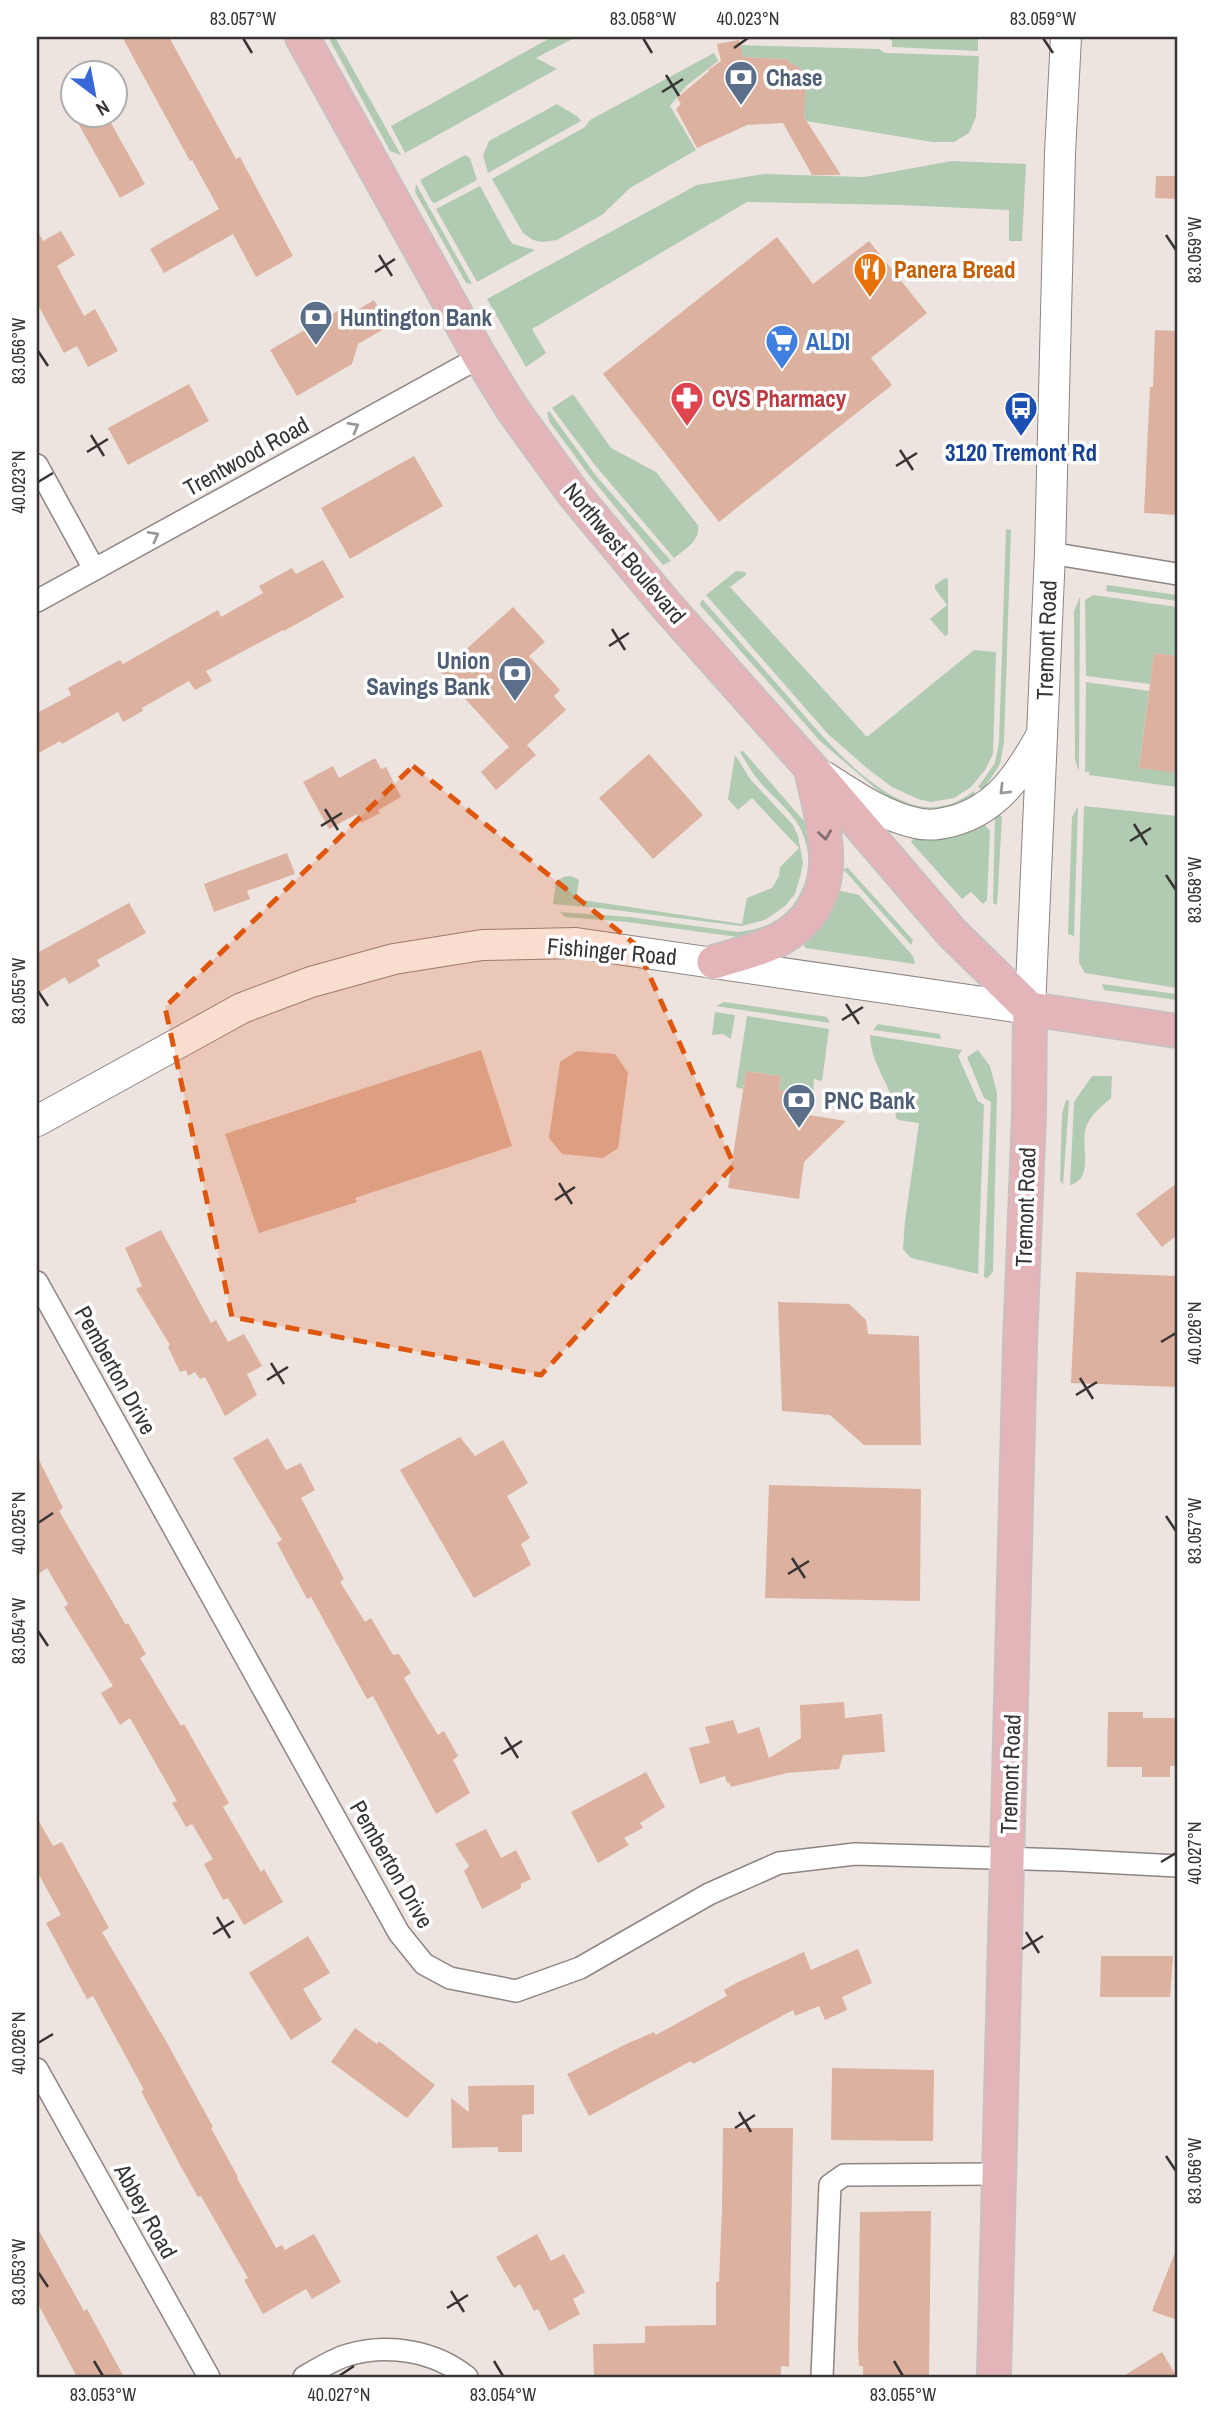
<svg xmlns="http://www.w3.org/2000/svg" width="1214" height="2414" font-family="'Archivo Narrow',sans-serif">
<rect width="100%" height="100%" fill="#ede4e0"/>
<!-- green -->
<path fill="#b1cab2" d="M328,37H335L401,155L390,151Z
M552,37H576L536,58L557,69L405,153L391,126Z
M886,37H978V51L892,47V41Z
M740,45L879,49L885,53L979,56L976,117L969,133L954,142H932L806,121L804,115L807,73L785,59L743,57Z
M714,53L718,61L686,86L670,106L696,150L630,188L602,215L557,240L542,242L533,240L523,233L492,179L585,127L590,120Z
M557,104L578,117L581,121L488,173L483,155L489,141Z
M465,155L470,158L477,180L435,203L432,202L420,180Z
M952,161L1026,164L1022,241H1009V210L901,205L747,202L532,329L546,353L526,367L487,299L697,185L764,174L864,177Z
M416,184L472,284L466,283L415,192Z
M480,186L510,241L513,244L535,250L477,282L436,209Z
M573,394L611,448L656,472L698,525C701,540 685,549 674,558L594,464L552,408Z
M549,411L597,477L671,561L663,565L588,474L549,421L547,413Z
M1006,529L1011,530L1004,742L1000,764L983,790L978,787L995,763L999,742Z
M736,571L745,572L746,575L730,587L867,737L974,650L996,652L993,754L985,770L971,787L954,798L931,802L918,799L892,787L868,769L828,734L706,595Z
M945,578L948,579V634L945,636L930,619L947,605L935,589V585Z
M1107,585L1177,595V601L1106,591Z
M1093,595L1177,607V656L1154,653L1150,684L1086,676L1085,600Z
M1080,597L1079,771L1075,760L1074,611Z
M702,599C729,630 757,661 784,692C816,729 862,786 908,803C932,812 955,806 974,791L976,796L967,803L932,812L895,802L876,789L820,741L700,605Z
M1086,682L1149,691L1139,767L1177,773V787L1089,775V772H1085Z
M743,751L804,821L811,836L815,863L809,864C807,817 781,809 755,776C750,769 745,760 740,752Z
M735,755L751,780L793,825L798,836L803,863L800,877L795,894L785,906L765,920L741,926L599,908L553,904L556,882C565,875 569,874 579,880L576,899L742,924L747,898L772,888L779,876L780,867L799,848L752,798L738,810L728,799Z
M1078,806L1074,936L1068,934L1072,817Z
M1084,806L1177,816V988L1085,973L1079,963Z
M997,813L1002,817L997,905L993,903L995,814Z
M983,823L990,831L987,900L983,904L971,892L962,899L911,842L915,836Z
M848,868L913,940L911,945L843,869Z
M809,869L815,873L793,914L754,935L738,937L627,922L565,917L560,912L630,917L738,932C778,928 799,909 809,869Z
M836,890L859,895L913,956L915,964L805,948L803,941Z
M1102,984L1177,994V1000L1104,990Z
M724,1002L827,1017L830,1023L716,1006Z
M715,1012L735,1015L731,1039L723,1034L712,1035Z
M747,1016L829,1029L822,1081L814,1079L813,1095L779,1090L781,1076L746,1071L743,1089L736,1087Z
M878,1024L940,1034L941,1039L873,1030Z
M870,1035L962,1050L958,1056L978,1101L984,1105L978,1274L911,1258L903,1249L905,1221L919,1123L898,1120L896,1118C894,1086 871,1068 870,1035Z
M978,1050L990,1066L997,1093L993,1272L987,1278L984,1277L991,1102L984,1098L967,1057Z
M1092,1076H1112L1111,1098C1101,1107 1091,1114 1086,1127C1080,1145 1095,1179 1070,1185L1074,1102Z
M1066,1100L1069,1101L1063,1185L1060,1180L1062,1114Z"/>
<!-- building -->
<path fill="#dcb19f" d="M122,37H169L236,159L240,157L293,256L256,277L233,234L164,273L150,249L219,209L192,160L190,161Z
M739,40L743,57L785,59L807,73L804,117L841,175H812L783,123L747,125L697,148L676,109L681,104L677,98L709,71L708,70L721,61L717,44Z
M96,116H107L145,184L120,198L79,125Z
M1156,176H1177V199L1155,198Z
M37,230L43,241L61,231L75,255L57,266L84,316L95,309L118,351L88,367L77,346L64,353L37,303Z
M777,237L813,284L869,241L927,313L871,358L892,385L719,522L603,374Z
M374,300L389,326L358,344L352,364L297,396L270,350L341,309L346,317Z
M1155,330L1177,331V515L1144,513L1150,387H1153Z
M189,384L209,421L128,465L108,428Z
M414,456L443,506L350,559L321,508Z
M323,560L344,597L284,631L283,630L206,671L212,681L195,690L189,681L142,708L143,711L123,722L118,712L62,744L60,741L37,754V713L71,695L68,688L120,660L123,664L218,610L221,617L263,593L259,586L292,568L296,574Z
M513,607L545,642L529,656L560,690L554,696L566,710L527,745L536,755L496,790L481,772L509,747L441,672Z
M1154,653L1177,656V773L1139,768Z
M649,754L703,815L653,859L599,798Z
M375,758L381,769L386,767L401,797L378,810L380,813L361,823L357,814L329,829L303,782L333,766L339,778Z
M287,853L295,874L247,891L250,899L214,912L204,884Z
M129,903L146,933L97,960L100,966L69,984L65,977L37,994V953Z
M481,1050L512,1146L355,1198L357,1202L259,1233L225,1134Z
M577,1051L615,1054L628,1073L618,1148L603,1158L562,1154L549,1138L560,1062Z
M746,1071L781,1076L779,1090L813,1095L809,1115L846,1121L804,1162L799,1199L728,1188Z
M1177,1183V1235L1162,1247L1136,1214Z
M161,1230L211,1323L216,1320L228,1342L244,1334L262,1366L247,1374L257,1395L225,1416L205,1377L200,1379L195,1372L188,1376L186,1370L180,1372L168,1347L170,1345L136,1289L142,1286L125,1248Z
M1076,1272L1177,1276V1387L1071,1383Z
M778,1302L849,1304L866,1320L868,1334L919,1336L921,1445H864L830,1415L782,1411Z
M460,1437L475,1456L503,1440L528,1483L507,1496L530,1538L521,1544L531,1565L474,1598L400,1470Z
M268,1438L286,1470L301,1463L315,1490L301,1498L344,1579L340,1582L365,1622L371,1618L393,1655L399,1654L411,1673L404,1678L415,1697L438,1735L444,1731L458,1756L453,1760L470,1793L436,1814L373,1696L367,1699L311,1597L307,1599L277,1543L282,1540L233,1458Z
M37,1456L63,1508L59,1511L126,1625L128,1623L146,1654L140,1658L181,1726L184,1724L229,1803L223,1807L261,1872L264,1869L283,1902L244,1925L228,1898L223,1900L204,1864L213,1859L192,1824L186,1827L172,1803L177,1801L130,1718L120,1725L101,1693L113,1686L64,1607L68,1604L47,1568L37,1575Z
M769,1485L921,1489L920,1601L765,1598Z
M844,1702L845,1718L882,1714L885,1752L843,1755L839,1769L787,1773L731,1787L729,1783L731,1782L727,1783L725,1776L700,1784L689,1748L710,1743L705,1727L733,1720L738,1734L759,1727L769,1758L801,1738L800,1705Z
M1108,1712H1143V1718H1177V1766H1170V1777H1142V1767H1107Z
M646,1772L665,1807L640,1823L643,1828L624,1838L629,1845L598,1863L571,1812Z
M37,1818L53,1846L62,1842L109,1928L102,1932L166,2041L213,2127L211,2128L238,2177L237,2178L276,2248L282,2245L285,2250L314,2234L341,2282L312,2299L306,2289L263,2314L244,2280L248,2278L201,2196L198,2197L180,2165L141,2091L144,2090L93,1996L87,1999L46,1923L61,1915L37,1871Z
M486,1829L501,1858L516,1850L531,1879L521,1884V1888L482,1909L464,1871L469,1866L455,1844Z
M308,1936L330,1973L303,1989L322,2020L291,2040L249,1973Z
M858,1949L872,1983L842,1997L847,2010L825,2020L819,2006L795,2016L793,2010L693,2064L691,2061L589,2116L567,2074L624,2045L654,2032L656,2035L727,1996L724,1990L736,1983L804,1952L811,1970Z
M1101,1956H1173L1170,1997H1100Z
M355,2028L377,2044L379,2041L435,2085L407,2118L331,2062Z
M832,2068L934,2070L933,2141L831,2140Z
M534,2085V2114L522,2115V2152H498V2147L452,2148L451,2098L469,2112L468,2086Z
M723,2128H793L789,2367L781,2366V2377H594L593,2344L645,2343V2326L716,2325V2282H719L722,2209Z
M931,2211L929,2377H863V2366H859L858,2349L860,2212Z
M37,2227L84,2311L87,2309L124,2377H77L37,2302Z
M537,2234L551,2261L564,2254L585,2292L573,2299L580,2314L549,2331L538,2309L534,2311L520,2284L514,2288L496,2257Z
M1176,2250H1177V2320L1152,2311Z
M1162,2352L1177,2377H1122Z"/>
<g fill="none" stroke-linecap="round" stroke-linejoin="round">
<defs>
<path id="street" d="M37,465L94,569
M1050,553L1177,574
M37,601L480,357
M37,1282L399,1933L424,1964L450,1978L516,1991L580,1968L709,1894L779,1863L855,1854L1064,1860L1177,1866
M37,2069L209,2377
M304,2377C317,2370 333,2359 348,2355C388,2343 435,2351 467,2377
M822,2377L830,2185L844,2175L999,2174"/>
<path id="secondary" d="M825,777C853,795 883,816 916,823C927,826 942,824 953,821C997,809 1019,775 1040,738
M37,1121L242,1008L311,982L394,959L482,945L576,943L1030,1009L1050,553L1060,153L1066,37"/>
<path id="primary" d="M302,37L480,357L513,410L573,493L666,605L811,768L952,933L1030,1009
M714,962C736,955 760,950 780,939C846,902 826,834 812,774
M1030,1009L1177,1031
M994,2377L1020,1344L1029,1114L1030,1009"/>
</defs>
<!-- street casing -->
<use href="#street" stroke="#8d8582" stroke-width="24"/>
<!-- secondary casing -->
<use href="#secondary" stroke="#8d8582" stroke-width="32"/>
<!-- primary casing -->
<use href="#primary" stroke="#c3c2c2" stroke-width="36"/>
<!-- street -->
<use href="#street" stroke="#fff" stroke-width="21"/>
<!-- secondary -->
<use href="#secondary" stroke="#fff" stroke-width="30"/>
<!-- primary -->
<use href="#primary" stroke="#e4b5b8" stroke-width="33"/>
</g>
<!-- one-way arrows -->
<defs><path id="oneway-chevron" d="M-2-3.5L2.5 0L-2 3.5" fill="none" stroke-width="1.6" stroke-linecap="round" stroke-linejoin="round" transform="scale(1.75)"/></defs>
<g stroke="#9c9a99">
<use href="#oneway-chevron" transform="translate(354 427) rotate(-29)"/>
<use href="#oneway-chevron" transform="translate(154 536) rotate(-29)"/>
<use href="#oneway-chevron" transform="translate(1004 790) rotate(135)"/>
</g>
<use stroke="#856e6f" href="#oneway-chevron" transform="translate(825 835) rotate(82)"/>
<!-- marked area -->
<path fill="#df570e" fill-opacity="0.2" stroke="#df570e" stroke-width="5" stroke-dasharray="14 9" stroke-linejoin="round" d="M413,766L636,945L734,1165L541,1375L232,1317L165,1007Z"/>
<!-- ticks -->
<path fill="none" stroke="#383433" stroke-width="2.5" d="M243,38L252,53M643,38L652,53M1043,38L1053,53M734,48L748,38M666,75L679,96M662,92L683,79M1166,235L1176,250M379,255L392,276M375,272L395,259M38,351L48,366M91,435L104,456M900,450L913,470M87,452L108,439M896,466L917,453M38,482L53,473M612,629L625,650M609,646L629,633M325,809L338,830M1134,824L1147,845M321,826L342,813M1130,841L1151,828M1166,875L1176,890M38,991L48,1006M846,1004L859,1024M842,1020L863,1007M559,1183L572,1204M555,1200L575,1187M1161,1342L1176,1333M271,1363L284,1384M1080,1378L1093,1399M267,1380L288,1367M1076,1395L1097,1382M1166,1516L1176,1531M38,1523L53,1513M792,1558L805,1578M788,1574L809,1561M38,1631L48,1646M505,1737L518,1758M501,1754L522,1741M1161,1862L1176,1853M217,1917L230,1938M1026,1932L1039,1953M213,1934L234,1921M1022,1949L1043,1936M38,2043L53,2034M739,2112L751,2132M735,2128L755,2115M1166,2156L1176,2171M38,2272L48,2287M451,2291L464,2312M447,2308L468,2295M94,2361L103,2376M494,2361L503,2376M894,2361L903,2376M339,2376L354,2366"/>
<!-- icons -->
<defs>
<symbol id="bank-pin" viewBox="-11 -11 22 30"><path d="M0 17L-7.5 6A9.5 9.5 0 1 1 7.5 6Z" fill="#5c6f8a" stroke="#fff"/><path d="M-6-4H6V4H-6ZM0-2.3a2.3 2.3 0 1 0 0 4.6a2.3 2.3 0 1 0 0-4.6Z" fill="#fff"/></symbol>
<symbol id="restaurant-pin" viewBox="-11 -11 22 30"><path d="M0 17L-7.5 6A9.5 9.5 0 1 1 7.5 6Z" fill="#e8710a" stroke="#fff"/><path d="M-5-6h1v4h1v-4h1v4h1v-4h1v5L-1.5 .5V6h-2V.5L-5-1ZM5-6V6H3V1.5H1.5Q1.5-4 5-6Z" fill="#fff"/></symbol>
<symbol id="supermarket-pin" viewBox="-11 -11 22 30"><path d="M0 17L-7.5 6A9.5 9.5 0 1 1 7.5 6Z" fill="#3f7fe0" stroke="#fff"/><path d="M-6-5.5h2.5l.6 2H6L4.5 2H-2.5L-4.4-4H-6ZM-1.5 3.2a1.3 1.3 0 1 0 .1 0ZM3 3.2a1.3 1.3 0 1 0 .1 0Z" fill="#fff"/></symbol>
<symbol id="pharmacy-pin" viewBox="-11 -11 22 30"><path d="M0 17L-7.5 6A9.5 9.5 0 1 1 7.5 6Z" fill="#e0444e" stroke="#fff"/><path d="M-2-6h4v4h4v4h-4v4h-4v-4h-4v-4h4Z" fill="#fff"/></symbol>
<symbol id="bus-pin" viewBox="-11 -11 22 30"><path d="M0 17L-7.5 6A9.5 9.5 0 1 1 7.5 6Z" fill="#1a4fb4" stroke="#fff"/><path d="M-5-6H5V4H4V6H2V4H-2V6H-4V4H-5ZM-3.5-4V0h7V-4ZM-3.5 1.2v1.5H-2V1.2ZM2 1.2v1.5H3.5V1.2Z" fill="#fff"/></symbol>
</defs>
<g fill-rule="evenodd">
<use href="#bank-pin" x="722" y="58" width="38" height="52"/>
<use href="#restaurant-pin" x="851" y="250" width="38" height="52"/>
<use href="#bank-pin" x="297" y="298" width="38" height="52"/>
<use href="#supermarket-pin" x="763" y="322" width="38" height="52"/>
<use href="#pharmacy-pin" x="668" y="379" width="38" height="52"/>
<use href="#bus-pin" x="1002" y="389" width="38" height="52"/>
<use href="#bank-pin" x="496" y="654" width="38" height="52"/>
<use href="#bank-pin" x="780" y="1081" width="38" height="52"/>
</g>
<g text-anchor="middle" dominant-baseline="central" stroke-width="7" stroke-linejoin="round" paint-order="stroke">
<!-- service labels -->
<g font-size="23" font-weight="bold" fill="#4e5e75" stroke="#fff" text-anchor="start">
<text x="766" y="77">Chase</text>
<text x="340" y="317">Huntington Bank</text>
<text x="490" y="660" text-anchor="end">Union<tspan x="490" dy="26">Savings Bank</tspan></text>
<text x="824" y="1100">PNC Bank</text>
</g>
<!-- food labels -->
<g font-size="23" font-weight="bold" fill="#c56008" stroke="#fff" text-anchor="start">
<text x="894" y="269">Panera Bread</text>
</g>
<!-- shop labels -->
<g font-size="23" font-weight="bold" fill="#366cbe" stroke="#fff" text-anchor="start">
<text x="806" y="341">ALDI</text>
</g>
<!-- health labels -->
<g font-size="23" font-weight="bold" fill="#be3a42" stroke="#fff" text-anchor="start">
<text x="712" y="398">CVS Pharmacy</text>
</g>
<!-- transit labels -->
<g font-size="23" font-weight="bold" fill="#164399" stroke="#fff">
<text x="1021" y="452">3120 Tremont Rd</text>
</g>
<!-- street labels -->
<g font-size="23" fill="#383433" stroke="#fff">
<text transform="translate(246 456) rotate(-29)">Trentwood Road</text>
<text transform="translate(625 553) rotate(50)">Northwest Boulevard</text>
<text transform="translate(1046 640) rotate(-88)">Tremont Road</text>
<text transform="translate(612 951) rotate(5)">Fishinger Road</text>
<text transform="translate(1025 1207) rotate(-88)">Tremont Road</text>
<text transform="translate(116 1370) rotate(61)">Pemberton Drive</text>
<text transform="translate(1010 1774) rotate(-88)">Tremont Road</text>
<text transform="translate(392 1864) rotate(60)">Pemberton Drive</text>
<text transform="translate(146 2211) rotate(61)">Abbey Road</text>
</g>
</g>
<!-- border -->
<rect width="1214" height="2414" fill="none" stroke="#ffffff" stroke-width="77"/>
<!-- north arrow -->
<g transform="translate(94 94) rotate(148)"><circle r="33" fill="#ffffff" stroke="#afaead" stroke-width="2"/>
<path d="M0-5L12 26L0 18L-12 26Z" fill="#3867d7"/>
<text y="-10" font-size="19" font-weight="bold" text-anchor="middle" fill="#383433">N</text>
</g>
<rect x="38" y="38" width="1138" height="2338" fill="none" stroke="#383433" stroke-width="2.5"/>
<g font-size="18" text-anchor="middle" fill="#383433">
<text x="243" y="25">83.057°W</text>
<text x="643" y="25">83.058°W</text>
<text x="748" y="25">40.023°N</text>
<text x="1043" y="25">83.059°W</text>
<text transform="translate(1195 250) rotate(-90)" y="6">83.059°W</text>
<text transform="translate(19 351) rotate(-90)" y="6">83.056°W</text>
<text transform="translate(19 482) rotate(-90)" y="6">40.023°N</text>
<text transform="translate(1195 890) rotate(-90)" y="6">83.058°W</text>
<text transform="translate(19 991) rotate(-90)" y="6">83.055°W</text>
<text transform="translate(1195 1333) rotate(-90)" y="6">40.026°N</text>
<text transform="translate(19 1523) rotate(-90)" y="6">40.025°N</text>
<text transform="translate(1195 1531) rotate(-90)" y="6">83.057°W</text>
<text transform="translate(19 1631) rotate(-90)" y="6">83.054°W</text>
<text transform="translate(1195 1853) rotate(-90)" y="6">40.027°N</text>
<text transform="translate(19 2043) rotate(-90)" y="6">40.026°N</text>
<text transform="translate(1195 2171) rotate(-90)" y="6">83.056°W</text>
<text transform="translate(19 2272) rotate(-90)" y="6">83.053°W</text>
<text x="103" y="2401">83.053°W</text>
<text x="339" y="2401">40.027°N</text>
<text x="503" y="2401">83.054°W</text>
<text x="903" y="2401">83.055°W</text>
</g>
</svg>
